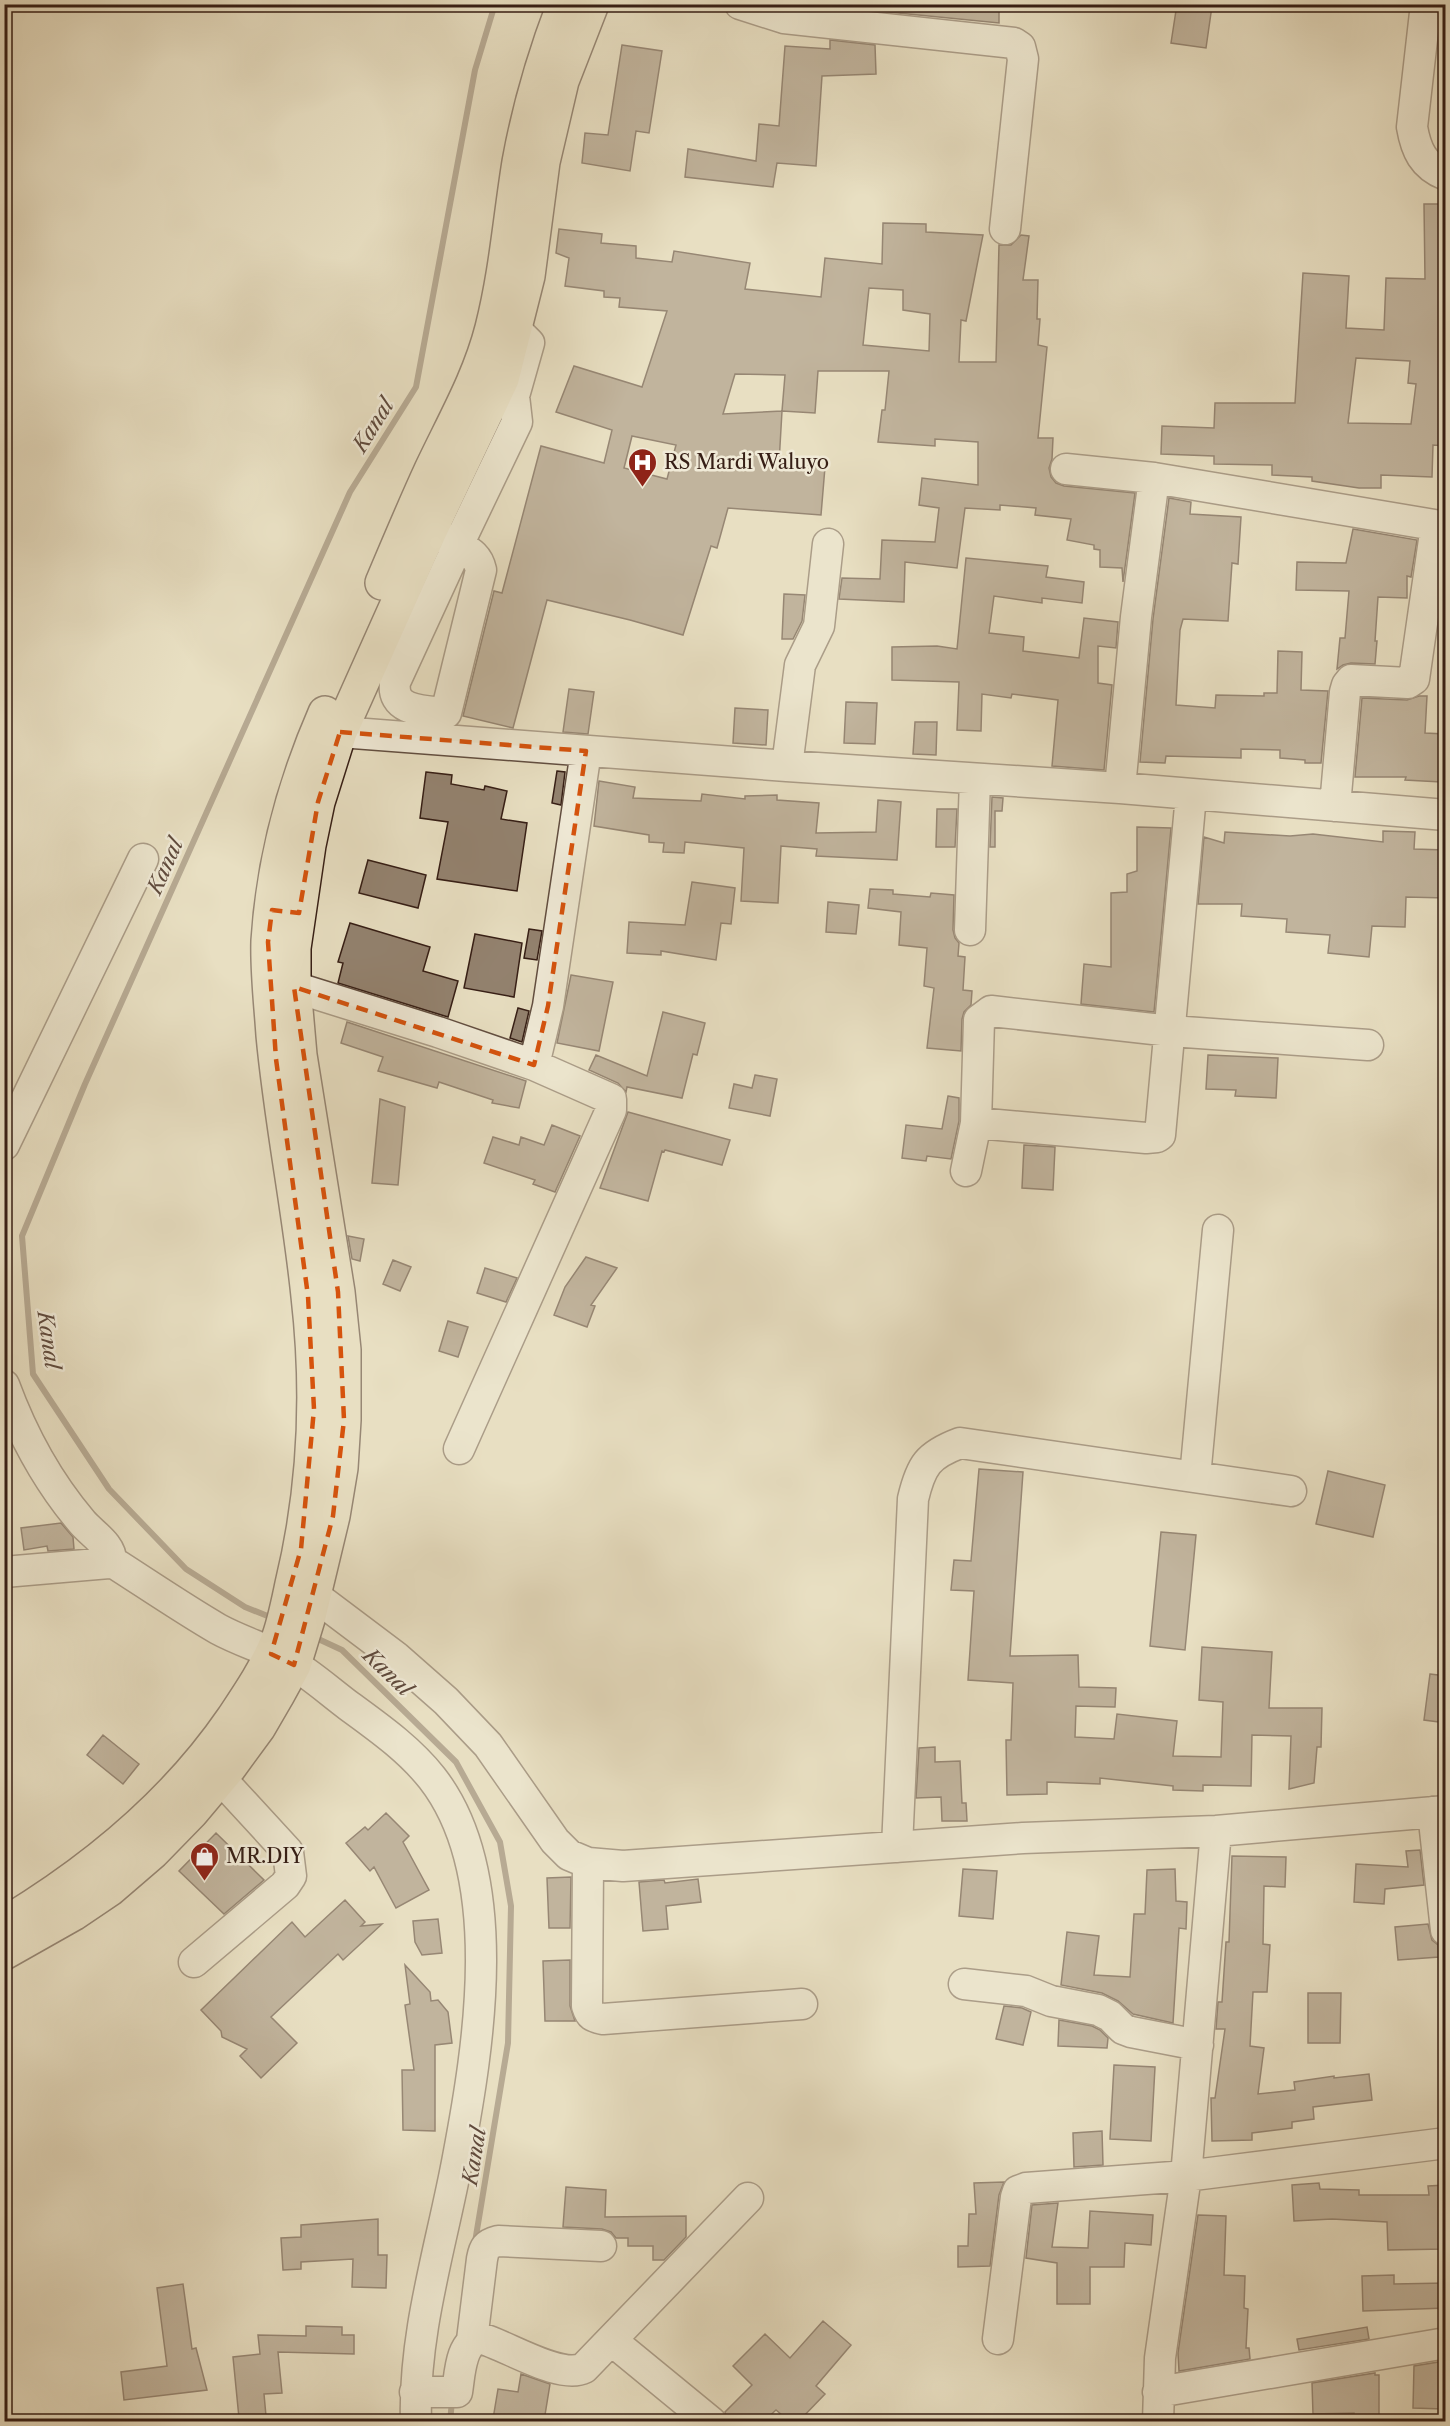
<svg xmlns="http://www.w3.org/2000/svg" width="1450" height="2426" font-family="'Libre Caslon Text',serif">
<rect width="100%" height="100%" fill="#e8dfc2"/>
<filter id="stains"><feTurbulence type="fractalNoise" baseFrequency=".00333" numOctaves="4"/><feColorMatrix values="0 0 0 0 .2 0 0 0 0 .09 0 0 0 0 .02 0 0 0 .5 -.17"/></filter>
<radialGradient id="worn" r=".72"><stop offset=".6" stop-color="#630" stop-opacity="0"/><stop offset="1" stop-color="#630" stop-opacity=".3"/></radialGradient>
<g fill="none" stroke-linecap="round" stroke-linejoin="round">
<!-- stream -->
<path stroke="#7c6a59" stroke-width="6" d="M275,1619L245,1607L186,1569L109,1489L33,1374L22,1236L85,1084L350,492L416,387L475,70L495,4
M314,1637L342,1650L456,1762L500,1842L511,1906L508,2043L475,2242
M450,2422L452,2401"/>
</g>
<!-- building -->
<path fill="#93826f" stroke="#361e15" stroke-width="1.5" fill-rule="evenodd" d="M838,4H999V23L838,7Z
M1177,4L1212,6L1206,48L1171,43Z
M830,40L875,45L876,74L822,76L816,166L777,163L773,187L685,177L688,149L756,161L759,124L779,126L785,46L830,49Z
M622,45L662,51L649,133L636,131L630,171L582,163L585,133L608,135Z
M1424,204H1446V446L1433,445L1432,477L1381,475V488H1359L1312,481V477L1272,475V465L1214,464V456L1161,454L1162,426L1214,428L1215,403H1295L1303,273L1349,276L1346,328L1384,330L1386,278L1425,279ZM1356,358L1410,361L1408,383L1416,384L1411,424L1348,423Z
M883,223L926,224V232L983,235L966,321L961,320L959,362H996L999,245H1011L1021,235L1029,236L1023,280H1038L1037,319H1040L1038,345L1047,347L1038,438H1053L1052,459L1049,468L1051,477L1056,483L1064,486L1135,493L1123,582L1122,568L1100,567V550L1094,549V545L1067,540L1071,519L1035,515L1036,508L1000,505V510L965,508L957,568L905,562L904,602L839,599L842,578L880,579L882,540L935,542L939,508L919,505L922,478L978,485V442L935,439V446L878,442L882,410H885L889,371H818L815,413L782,411L779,463L825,467L821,515L728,508L717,548L711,546L683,635L630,620L547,600L513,728L463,716L494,591L502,593L541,446L604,463L612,430L556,412L574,366L642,387L667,311L619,307L620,298L604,297V291L565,286L569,258L556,253L559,229L602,234L601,243L636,246V258L672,262L674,251L750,263L745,289L821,297L825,258L882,264ZM869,288L903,290V310L930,314L929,351L863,345ZM735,374L785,375L782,411L723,414ZM632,436L676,445L667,479L624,468Z
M1169,498L1191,502L1190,514L1241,517L1238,564L1232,563L1228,621L1183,619L1180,630L1176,705L1215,708L1216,695L1264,696V693H1277L1278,651L1302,652L1301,690L1328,691L1321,763H1305V760L1280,758V750L1241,749V758L1166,756L1165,763L1140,762L1153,619Z
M1353,529L1417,540L1411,577L1407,576V598L1378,597L1375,641H1377L1375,664L1351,663L1343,665L1337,669L1340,638H1345L1349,591L1296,590L1297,562L1346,563Z
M966,558L1048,566L1046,577L1084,582L1082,603L1042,598V603L994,596L989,633L1024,637L1023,651L1079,658L1084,618L1118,622L1116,648L1098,646V683L1112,685L1104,770L1052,766L1058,700L1012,694L1011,698L982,694L981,731L957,730L959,682L892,680V647L937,646L957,649Z
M784,594L805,595L802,621L793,639H782Z
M569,689L594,692L588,734L563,732Z
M1419,696H1427L1425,733L1445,734L1441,782L1405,780L1406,777H1355L1362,698L1407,700Z
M846,702L877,703L875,744L844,743Z
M735,708L768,710L766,745L733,743Z
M915,722H937L936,755L913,754Z
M557,771L565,772L561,805L552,803Z
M426,772L452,775L451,784L484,790L485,786L507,791L501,819L527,823L517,891L437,879L448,822L420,818Z
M599,781L635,787L633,798L701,801L702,794L745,799V796L777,795V800L819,803L816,833L876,832L878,800L901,802L897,860L816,856L817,849L781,846L778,903L741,901L744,848L685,842L684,853L663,852L664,843L649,842V835L594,826Z
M992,797L1003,798L1002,811H995V847H990Z
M937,809H957L955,847H936Z
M1137,827L1171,828L1154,1012L1081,1004L1084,964L1111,967V893L1127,892V874L1137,871Z
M1383,831L1415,832L1414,849L1446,850V898L1406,897L1405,927L1372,926L1369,957L1328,953L1330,935L1286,932L1287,919L1241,916L1242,904H1198L1204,837L1224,843L1225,832L1290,836L1313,834L1383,842Z
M368,860L426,875L418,908L359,893Z
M692,882L735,888L731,924L721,923L716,960L661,951V955L627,953L629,922L685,925Z
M870,889L893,890V894L930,897L931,893L954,895L953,930L955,938L959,943L958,956L965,957L963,990L972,991L971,1005L964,1012L962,1019L961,1051L927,1048L934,988L924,986L927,948L899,945L901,912L868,908Z
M828,902L859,905L856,934L826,932Z
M350,923L430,947L423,971L458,981L448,1017L338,983L343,963L338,962Z
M529,929L542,931L537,960L524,958Z
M475,934L522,943L514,997L464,988Z
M571,975L613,982L599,1051L557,1043Z
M518,1008L529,1011L522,1042L510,1038Z
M663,1012L705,1023L697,1055L693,1054L682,1098L627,1087L626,1092L618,1083L589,1070L596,1055L647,1076Z
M347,1022L526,1081L519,1108L492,1103L493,1100L439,1082L437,1088L378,1071L383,1057L341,1043Z
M1208,1055L1278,1058L1276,1098L1235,1096L1236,1090L1206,1089Z
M755,1075L777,1079L770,1116L729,1108L734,1084L752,1088Z
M948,1096L959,1098V1121L951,1159L927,1156L926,1161L902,1158L906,1125L942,1129Z
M380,1099L405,1107L398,1185L372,1183Z
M628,1112L730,1140L722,1165L665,1150L664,1152L662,1151L648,1201L600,1188Z
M552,1125L580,1136L555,1192L533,1184L535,1180L484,1163L493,1137L519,1145L521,1137L544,1145Z
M1024,1145L1055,1147L1053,1190L1022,1188Z
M348,1236L364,1239L360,1261L352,1259Z
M586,1257L617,1268L591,1305L595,1306L587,1327L554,1315L565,1287Z
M393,1260L411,1267L400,1291L383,1284Z
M485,1268L517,1278L506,1302L477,1293Z
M448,1321L468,1327L458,1357L439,1351Z
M979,1469L1023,1472L1010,1656L1078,1655L1079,1687L1116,1688L1115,1707L1076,1706L1075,1737L1114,1739L1117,1714L1177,1721L1173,1756L1221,1757L1223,1702L1199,1700L1202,1647L1272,1652L1269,1708H1322L1321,1747H1317L1314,1783L1289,1789L1291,1736L1252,1735L1251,1786L1203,1785V1791L1173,1790V1786L1100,1778V1784L1047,1782V1794L1007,1795L1006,1740H1011L1013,1683L968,1680L974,1591L951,1590L954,1560L971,1561Z
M1328,1471L1385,1485L1373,1537L1316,1524Z
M61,1523L73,1537L74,1549L48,1551L47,1546L24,1550L21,1528Z
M1161,1532L1196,1535L1185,1650L1150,1646Z
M1430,1674L1446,1676V1723L1424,1720Z
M103,1735L139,1764L123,1784L87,1755Z
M935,1747V1762L960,1761L962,1803H966L967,1821H942L941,1797L916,1798L919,1748Z
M386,1813L409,1836L403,1842L429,1890L396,1908L374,1867L370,1871L346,1843L365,1827L368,1830Z
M216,1833L264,1880L224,1914L179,1871Z
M1420,1850L1424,1885L1385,1889L1384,1904L1354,1902L1356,1864L1408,1867L1406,1851Z
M1232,1856L1286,1857L1285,1887L1264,1886L1263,1944L1270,1945L1267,1992H1253L1250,2046L1264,2048L1258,2094L1295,2090L1294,2082L1334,2076V2078L1369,2074L1372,2100L1313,2107L1314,2119L1292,2122V2128L1252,2133V2140L1212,2141L1211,2098H1215L1225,2029H1216L1218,2002H1222L1226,1942H1229Z
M963,1869L997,1871L993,1919L959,1916Z
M1175,1869L1176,1901L1187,1902L1186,1929L1179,1928L1173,2023L1133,2014L1118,2001L1102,1993L1061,1985L1067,1932L1099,1936L1094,1975L1130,1977L1134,1914H1145L1147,1870Z
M571,1877L570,1928H549L547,1878Z
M698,1879L701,1902L666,1906L668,1929L643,1931L639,1882L664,1880L665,1883Z
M345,1900L365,1922L361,1926L382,1924L343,1960L338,1954L271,2017L297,2043L261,2078L240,2056L247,2049L222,2037L221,2031L201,2010L292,1922L305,1937Z
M438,1919L442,1953L422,1955L415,1942L413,1921Z
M1428,1924L1432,1940L1438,1945L1439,1957L1398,1960L1395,1927Z
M570,1960V2006L575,2021H545L543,1961Z
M405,1965L430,1992L431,2001L438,2000L448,2012L452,2043L435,2045V2131L403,2130L402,2070H414L405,2005L410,2004Z
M1308,1993H1341L1340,2043H1308Z
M1004,2006L1022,2008L1031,2012L1023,2045L996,2039Z
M1059,2020L1092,2026L1100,2030L1108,2038L1107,2048L1058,2046Z
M1114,2065L1155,2067L1151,2141L1110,2139Z
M1102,2131L1103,2165L1074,2167L1073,2133Z
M1004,2182L999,2195L990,2266L958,2267V2246H968L969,2214H976L974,2183Z
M1319,2183L1320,2189L1359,2190V2195H1429L1428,2186L1446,2185V2249L1388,2250L1387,2222L1332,2219L1294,2221L1292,2185Z
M566,2187L606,2190L605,2217L686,2216V2237L664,2260H653V2246H628V2238H616L611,2232L602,2229L563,2227Z
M1058,2203L1052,2247L1088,2248L1090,2211L1153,2215L1151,2245L1125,2243L1124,2267H1090V2304H1057V2263L1026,2258L1032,2205Z
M1198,2215L1226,2216L1224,2275L1245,2276L1244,2308L1248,2309L1246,2348H1249L1250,2359L1179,2371L1178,2353Z
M378,2219V2255H387L386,2288L352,2287L353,2259L301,2262V2269L283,2270L281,2238L301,2237V2225Z
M1394,2275V2284L1446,2283V2308L1363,2311L1362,2276Z
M183,2284L192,2349L196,2348L207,2390L124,2400L121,2372L167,2366L157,2288Z
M823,2321L851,2345L816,2386L825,2394L799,2421H789L776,2410L764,2421H728L725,2412L752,2385L733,2366L765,2334L790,2358Z
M306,2326L342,2327V2335H354V2354L278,2352L282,2393L264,2394L266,2416L239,2418L233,2357L260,2354L258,2335L306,2336Z
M1367,2327L1369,2339L1299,2350L1297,2339Z
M1445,2361L1443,2409L1413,2408L1414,2366Z
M1375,2373V2375H1379V2417H1354V2413L1313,2414L1312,2383Z
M521,2374L550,2384L544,2421H507L493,2419L498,2389L518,2392Z"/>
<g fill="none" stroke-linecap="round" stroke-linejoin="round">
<defs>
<path id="minor" d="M740,4L784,18L1014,43L1020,47L1023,59L1005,229
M1426,4L1412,127C1416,150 1423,166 1446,175
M1066,469L1154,478L1446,527
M440,537L458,545L517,422L514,396L529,343L516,330
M458,545C470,552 478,556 481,570L446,713C424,711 391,712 395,682Z
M340,732L787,766L1120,788L1446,815
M787,766L800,665L819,626L828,544
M1120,788L1136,617L1154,478
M1335,806L1345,692L1347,685L1351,680L1408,683L1414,679L1436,526
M970,930L975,779
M294,987L438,1032L534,1065L611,1099V1110L459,1449
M534,1065L548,1006L586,751
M976,1123L1146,1138L1157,1137L1160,1135L1191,795
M4,1145L143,859
M966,1171L976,1123L979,1020L991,1011L1171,1031L1368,1045
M4,1385C22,1434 48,1482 82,1522C92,1534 112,1545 111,1561
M1195,1477L1218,1230
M4,1572L109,1563L111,1561C147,1584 182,1608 218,1629C240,1641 264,1648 285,1659C308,1672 329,1691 349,1706C379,1728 409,1749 432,1778C507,1874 479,2046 458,2157C442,2244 413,2332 416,2422
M295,1586L315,1596L396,1657L446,1701L488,1745L555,1841L569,1855L588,1863L623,1866L1023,1838L1216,1831L1446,1811
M1433,1812L1446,1930
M897,1847L913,1499C921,1465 928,1455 960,1443L1291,1491
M588,1863L587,2006C590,2016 593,2017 603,2019L802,2004
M194,1962L285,1885L291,1876L288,1852L220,1778
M964,1984L1026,1991L1051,2001L1098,2010L1110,2016L1123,2029L1131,2032L1198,2045
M998,2339L1016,2197L1018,2191L1026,2188L1186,2176L1446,2143
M472,2340L482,2259C484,2248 486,2244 498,2241L601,2246
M611,2340L711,2422
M415,2392H457C460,2374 460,2343 480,2338C506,2345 560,2380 584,2368L748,2198
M1158,2392L1446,2343
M1158,2422L1160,2358L1186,2176L1216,1831"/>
<path id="highway" d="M382,583C398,545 414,507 431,470C453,423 479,379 492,328C506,273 510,218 519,162C529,107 544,56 564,4
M4,1924C94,1870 174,1804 233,1718C249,1694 266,1669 277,1642C284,1624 288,1603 292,1584C315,1489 319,1392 308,1296C299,1208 281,1122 273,1035C271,1004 267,972 268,941C273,863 294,784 325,713
M4,1953L73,1914L110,1889L153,1852L192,1812L229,1768L259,1727L277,1696L294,1665L309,1616L333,1516L341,1468L344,1420V1350L338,1292L300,1055L294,987V948L309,845L318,802L340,732L429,533L502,379L528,276L543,162L562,81L592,4"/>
</defs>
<!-- minor casing -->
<use href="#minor" stroke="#624e40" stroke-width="33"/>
<!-- highway casing -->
<use href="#highway" stroke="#361e15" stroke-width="36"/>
<!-- minor -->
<use href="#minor" stroke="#f0ead7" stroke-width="30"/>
<!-- highway -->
<use href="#highway" stroke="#e8dfc2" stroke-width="33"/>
</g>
<!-- marked area -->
<path d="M0 0H1450V2426H0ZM340,732L586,751L548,1006L534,1065L294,987L338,1292L344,1420L333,1516L294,1665L271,1654L301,1549L314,1409L308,1296L276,1059L268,942L272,910L299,913L318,802Z" fill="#e8dfc2" fill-opacity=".55" fill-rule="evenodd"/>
<path fill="none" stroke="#d6530d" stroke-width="4.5" stroke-dasharray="12 8" stroke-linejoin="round" d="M340,732L586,751L548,1006L534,1065L294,987L338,1292L344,1420L333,1516L294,1665L271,1654L301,1549L314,1409L308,1296L276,1059L268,942L272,910L299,913L318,802Z"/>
<!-- icons -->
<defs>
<symbol id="hospital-pin" viewBox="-11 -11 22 30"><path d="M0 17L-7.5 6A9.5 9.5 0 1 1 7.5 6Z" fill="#8f2418" stroke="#f0ead7"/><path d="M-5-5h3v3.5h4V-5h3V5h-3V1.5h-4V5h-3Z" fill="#fff"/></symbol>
<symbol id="shop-pin" viewBox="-11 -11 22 30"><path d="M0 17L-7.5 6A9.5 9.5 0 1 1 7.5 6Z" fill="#8f2418" stroke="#f0ead7"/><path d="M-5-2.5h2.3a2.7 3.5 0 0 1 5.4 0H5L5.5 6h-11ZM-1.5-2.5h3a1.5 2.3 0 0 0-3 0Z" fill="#fff"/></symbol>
</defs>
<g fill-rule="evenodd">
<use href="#hospital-pin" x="626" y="446" width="33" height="45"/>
<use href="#shop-pin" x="188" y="1840" width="33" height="45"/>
</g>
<g text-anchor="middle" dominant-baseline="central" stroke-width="5" stroke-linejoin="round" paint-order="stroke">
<!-- poi labels -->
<g font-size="20" fill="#361e15" stroke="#f0ead7" text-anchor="start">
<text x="664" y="462">RS Mardi Waluyo</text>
<text x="226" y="1856">MR.DIY</text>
</g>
<!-- water labels -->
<g font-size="21" font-style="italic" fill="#5f4a3d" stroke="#f0ead7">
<text transform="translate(373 425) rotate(-58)">Kanal</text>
<text transform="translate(165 866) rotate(-66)">Kanal</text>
<text transform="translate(49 1340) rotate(82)">Kanal</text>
<text transform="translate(388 1672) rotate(44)">Kanal</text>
<text transform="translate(474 2156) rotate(-81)">Kanal</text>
</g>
</g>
<!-- margin -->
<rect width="1450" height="2426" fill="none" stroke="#e8dfc2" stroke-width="24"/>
<rect x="6" y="6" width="1438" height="2414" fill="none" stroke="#361e15" stroke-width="3"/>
<rect x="12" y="12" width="1426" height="2402" fill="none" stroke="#361e15" stroke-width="1.5"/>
<rect width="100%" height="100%" filter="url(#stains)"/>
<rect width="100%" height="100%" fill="url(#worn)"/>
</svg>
